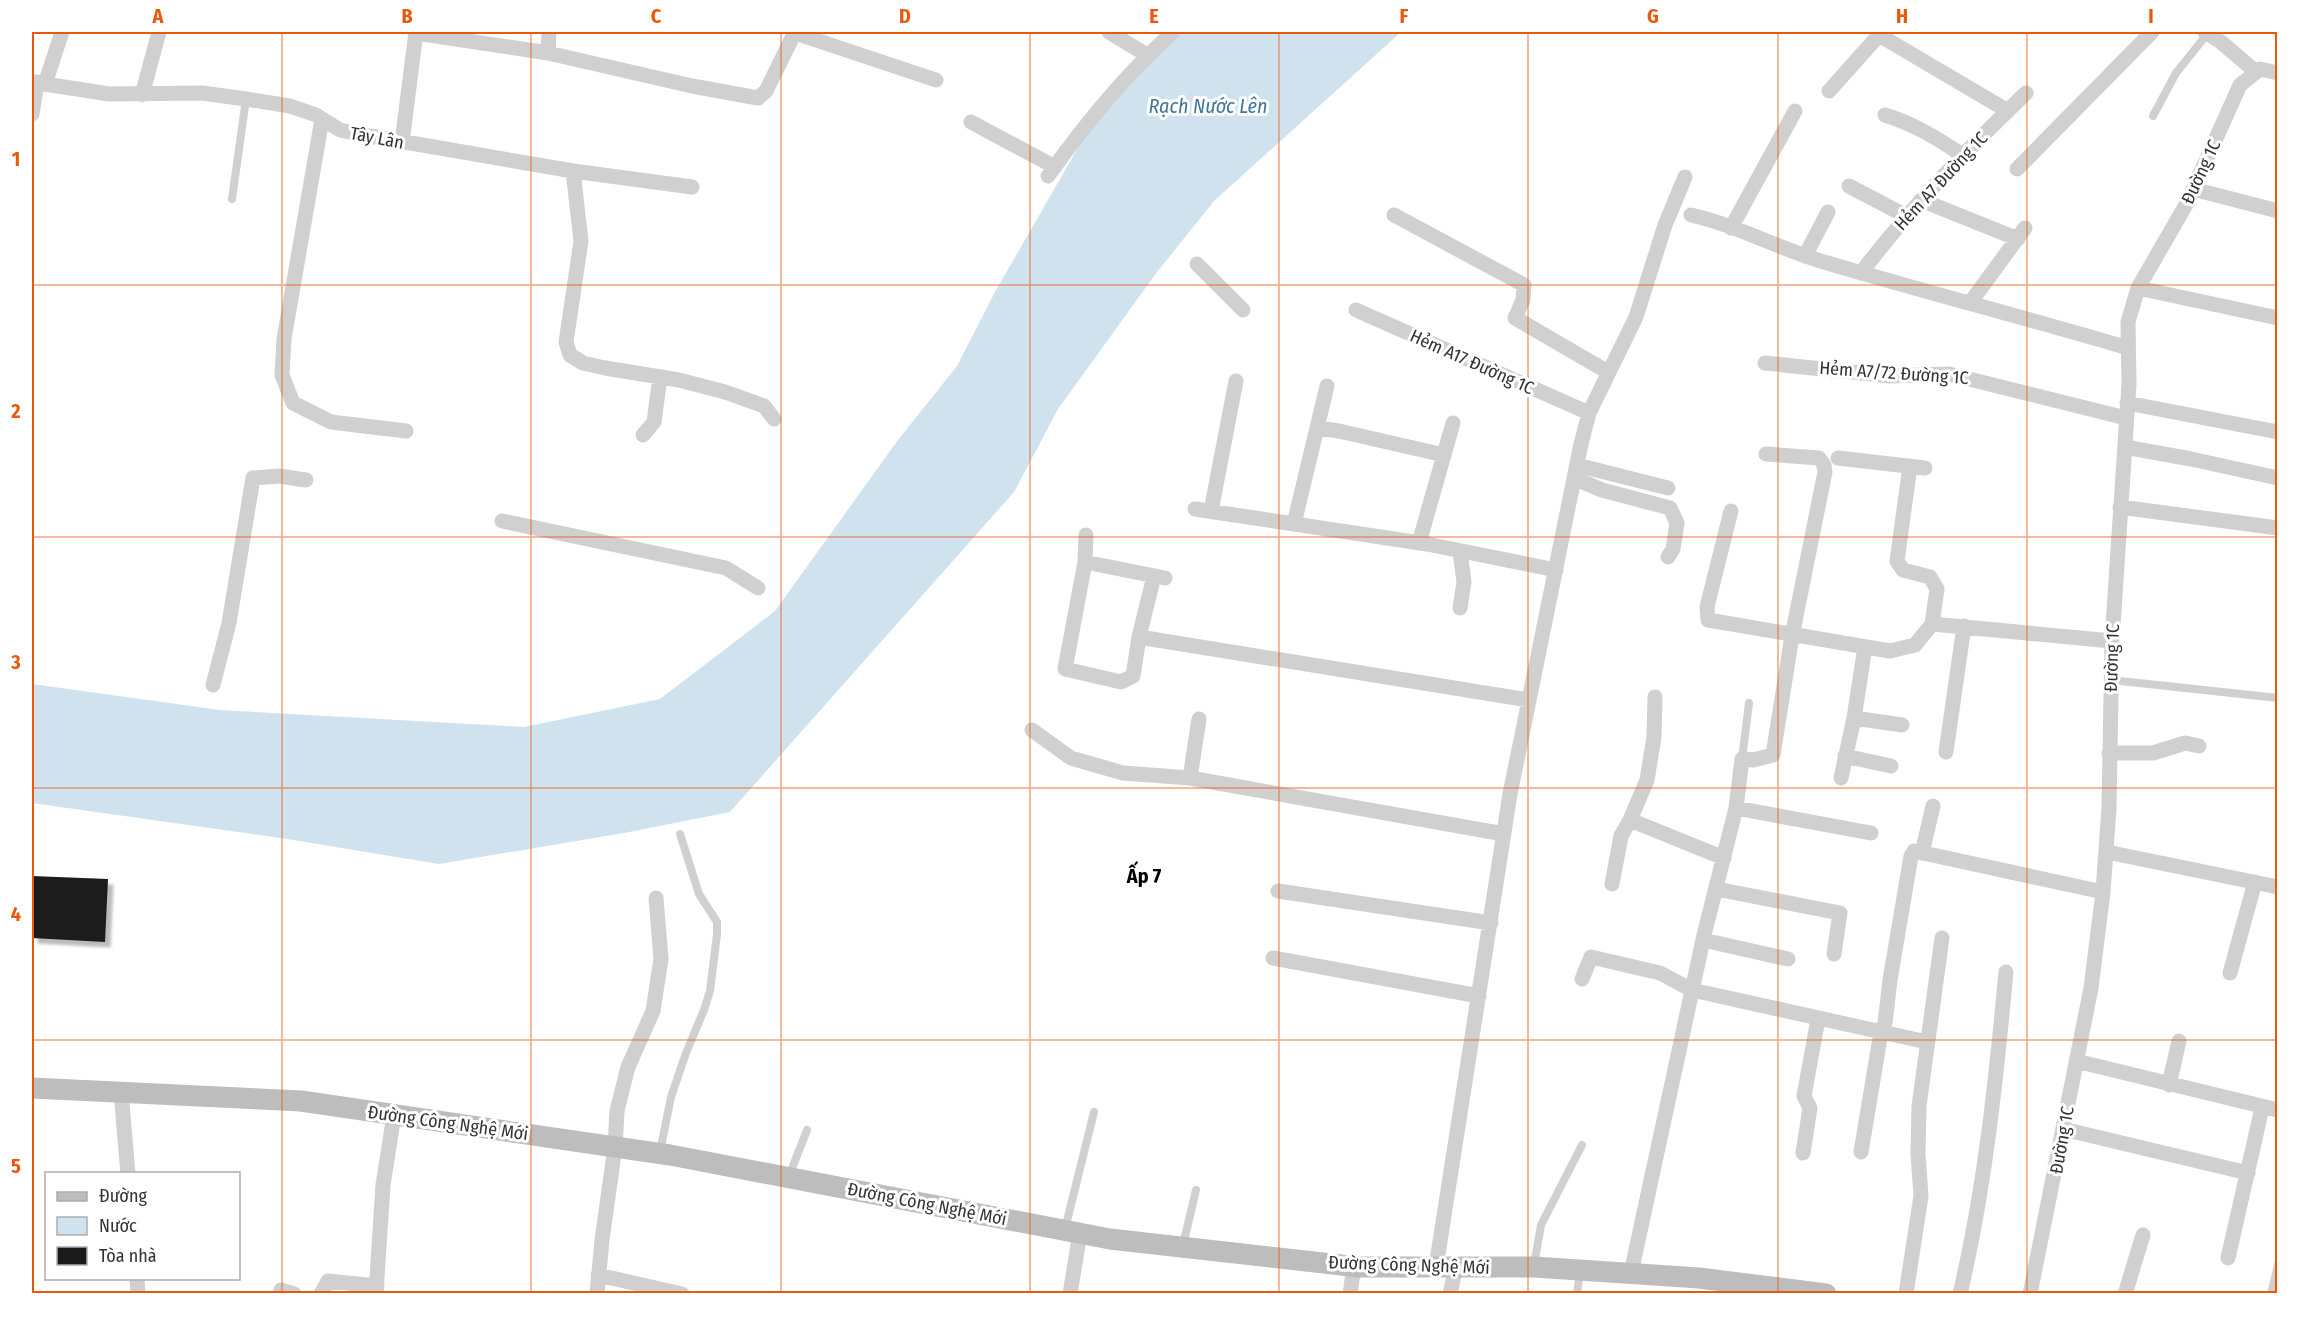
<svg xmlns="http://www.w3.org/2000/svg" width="2309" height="1325" font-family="'Fira Sans Condensed',sans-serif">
<defs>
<filter id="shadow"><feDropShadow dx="5.5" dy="5.5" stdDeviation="1.5" flood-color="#0004"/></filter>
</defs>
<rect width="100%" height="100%" fill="#fff"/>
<!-- water -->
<path fill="#cfe2ee" d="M1182,32H1401L1214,201L1157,272L1058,409L1014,492L730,812L624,833L439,864L287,839L32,803V684L220,710L524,727L660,699L775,611L898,440L957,366L995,292L1090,127L1157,52Z"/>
<!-- building -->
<path fill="#1a1a1a" filter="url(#shadow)" d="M32,876L108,879L105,942L32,938Z"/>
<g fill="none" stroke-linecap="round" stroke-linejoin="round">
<!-- lane -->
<path stroke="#d0d0d0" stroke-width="8" d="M2153,116L2176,73L2208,33
M232,199L246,99
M2111,680L2278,698
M1742,759L1749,703
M660,1152L671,1097L686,1053L704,1010L710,991L717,934V922L699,894L680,834
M789,1176L807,1130
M1065,1229L1094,1112
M1183,1245L1196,1190
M1534,1265L1541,1225L1582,1145
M1577,1294L1580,1271
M2271,1294L2278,1265"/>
<!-- street -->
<path stroke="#d0d0d0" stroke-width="15" d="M549,32L548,53L692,86L758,98L766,91L795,32
M1109,32L1147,55
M2205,32L2221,42L2256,72
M416,33L548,53
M795,33L936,80
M32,82L109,94L202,93L246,99L290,106L316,115L340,130L370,136L573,171L692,187
M45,84L62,32
M1829,91L1879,35L2008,111
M142,95L159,32
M32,114L37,82
M1885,115C1914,124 1937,138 1962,155
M322,119L284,339L282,375L293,403L331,422L406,431
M971,122L1055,167
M402,142L416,32
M2017,169L2152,32
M573,171L581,241L566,342L570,355L583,363L605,368L679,380L725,392L764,406L774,419
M1048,176C1085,124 1126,74 1173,32
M1849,186L1906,216
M2193,189L2278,211
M1921,200L2018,239
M1394,215L1524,285L1523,300L1515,318L1608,372
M1691,215C1736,225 1779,249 1824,262C1925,292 2027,318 2128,348
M1731,228L1795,111
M1805,256L1828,212
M1197,264L1243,310
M1861,273C1910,208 1967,150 2026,93
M2138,288L2278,318
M1970,303L2025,228
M1356,310L1589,413
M1765,363L1890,376L1949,374L2126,418
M2127,403L2278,432
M1317,428L1339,431L1444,455
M643,435L654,422L660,377
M2125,447L2191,459L2278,478
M1838,458L1925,468
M1577,465L1668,488
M1910,466L1897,561L1903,570L1930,577L1937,589L1932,624
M1574,478L1602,490L1670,508L1677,523L1673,549L1668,557
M2120,507L2278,528
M1195,509L1427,544L1556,570
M1211,511L1236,381
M1731,511L1707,607L1708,620L1890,651L1915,645L1932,624L2112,641
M502,521L726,568L758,588
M1294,524L1327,386
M1086,535L1085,562L1065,669L1121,682L1133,676L1139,637L1154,576
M1419,543L1453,423
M1460,551L1464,582L1460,608
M1085,562L1165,578
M1139,637L1528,700
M213,685L229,623L253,478L279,476L306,480
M1655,697L1654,737L1647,780L1630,820L1724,858
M1854,718L1902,725
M1032,730L1071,758L1123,773L1190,778L1504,834
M1946,752L1964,626
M2109,753H2153L2185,743L2199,746
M1845,756L1891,766
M1190,778L1199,719
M1841,778L1854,718L1865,647
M1736,808L1871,833
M2107,852L2278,887
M1922,853L1933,806
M1612,884L1621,836L1630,820
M1716,889L1840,913L1834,954
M1278,891L1491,923
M1703,940L1788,959
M1273,958L1479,996
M2230,973L2255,882
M1582,979L1591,957L1660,973L1692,990L1927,1042
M2076,1061L2278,1110
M2169,1085L2179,1041
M121,1092L128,1174
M2063,1129L2248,1173
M1861,1152L1881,1032L1885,1023L1890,980L1911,856L1914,851L2103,892
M1803,1153L1810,1108L1804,1096L1818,1019
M2228,1258L2262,1108
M1436,1267L1510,794L1581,444L1589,413L1636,317L1665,225L1685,177
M1631,1273L1704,935L1736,808L1742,759L1753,760L1773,755L1792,636L1825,472L1824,465L1819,458L1766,454
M598,1275L682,1294
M137,1278L138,1294
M281,1290L294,1294
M321,1294L328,1281L377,1286
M376,1294L383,1185L394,1115
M597,1294L602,1240L615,1147L617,1111L628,1067L653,1011L661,959L656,898
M1070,1294L1080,1233
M1350,1294L1354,1266
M1450,1294L1456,1267
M1906,1294L1921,1196L1918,1154L1919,1106L1942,938
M1960,1294C1985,1188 1996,1080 2006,972
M2030,1294L2091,988L2103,892L2109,808L2112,641L2129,384L2128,322L2138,288L2187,203L2240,85L2260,69L2278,73
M2125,1294L2143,1235"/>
<!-- secondary -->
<path stroke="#bdbdbd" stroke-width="21" d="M32,1088L301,1101L670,1155L1110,1239L1359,1267H1534L1699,1278L1826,1294"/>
</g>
<!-- grid -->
<path fill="none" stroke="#e8590c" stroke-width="1.5" stroke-opacity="0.55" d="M282,32V1294M531,32V1294M781,32V1294M1030,32V1294M1279,32V1294M1528,32V1294M1778,32V1294M2027,32V1294M32,285H2278M32,537H2278M32,788H2278M32,1040H2278"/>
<g text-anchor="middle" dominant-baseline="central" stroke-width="6" stroke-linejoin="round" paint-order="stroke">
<!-- street labels -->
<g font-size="18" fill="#333" stroke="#fff">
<text transform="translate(377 138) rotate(11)">Tây Lân</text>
<text transform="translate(2201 172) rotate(-65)">Đường 1C</text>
<text transform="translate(1941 181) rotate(-47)">Hẻm A7 Đường 1C</text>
<text transform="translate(1472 362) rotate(24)">Hẻm A17 Đường 1C</text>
<text transform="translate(1894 373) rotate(4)">Hẻm A7/72 Đường 1C</text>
<text transform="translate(2112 658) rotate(-88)">Đường 1C</text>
<text transform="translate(448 1123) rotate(8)">Đường Công Nghệ Mới</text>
<text transform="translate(2062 1140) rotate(-80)">Đường 1C</text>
<text transform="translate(927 1204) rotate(11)">Đường Công Nghệ Mới</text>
<text transform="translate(1409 1265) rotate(2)">Đường Công Nghệ Mới</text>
</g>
<!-- water labels -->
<g font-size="20" font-style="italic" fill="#3f7597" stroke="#fff">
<text x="1208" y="106">Rạch Nước Lên</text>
</g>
<!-- neighbourhood labels -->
<g font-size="20" font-weight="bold" fill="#000" stroke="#fff">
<text x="1144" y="876">Ấp 7</text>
</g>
</g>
<!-- border -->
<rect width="2309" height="1325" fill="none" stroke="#ffffff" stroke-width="66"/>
<!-- legend -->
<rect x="45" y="1172" width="195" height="108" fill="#ffffff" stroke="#adadad" stroke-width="1.5"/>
<rect x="57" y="1192" width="30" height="9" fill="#bdbdbd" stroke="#adadad" stroke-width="1.5"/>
<text x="99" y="1202" font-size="18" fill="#333333">Đường</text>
<rect x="57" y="1217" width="30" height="18" fill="#cfe2ee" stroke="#adadad" stroke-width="1.5"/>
<text x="99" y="1232" font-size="18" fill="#333333">Nước</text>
<rect x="57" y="1247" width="30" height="18" fill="#1a1a1a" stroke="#adadad" stroke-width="1.5"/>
<text x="99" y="1262" font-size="18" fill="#333333">Tòa nhà</text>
<rect x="33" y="33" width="2243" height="1259" fill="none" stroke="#e8590c" stroke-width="2"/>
<g font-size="20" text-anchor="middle" font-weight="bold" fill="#e8590c">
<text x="158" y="23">A</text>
<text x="407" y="23">B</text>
<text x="656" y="23">C</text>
<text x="905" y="23">D</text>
<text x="1154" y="23">E</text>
<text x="1404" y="23">F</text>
<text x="1653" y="23">G</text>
<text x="1902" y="23">H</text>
<text x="2151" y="23">I</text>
<text x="16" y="166">1</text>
<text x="16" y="418">2</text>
<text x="16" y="669">3</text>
<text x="16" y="921">4</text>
<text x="16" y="1173">5</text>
</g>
</svg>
